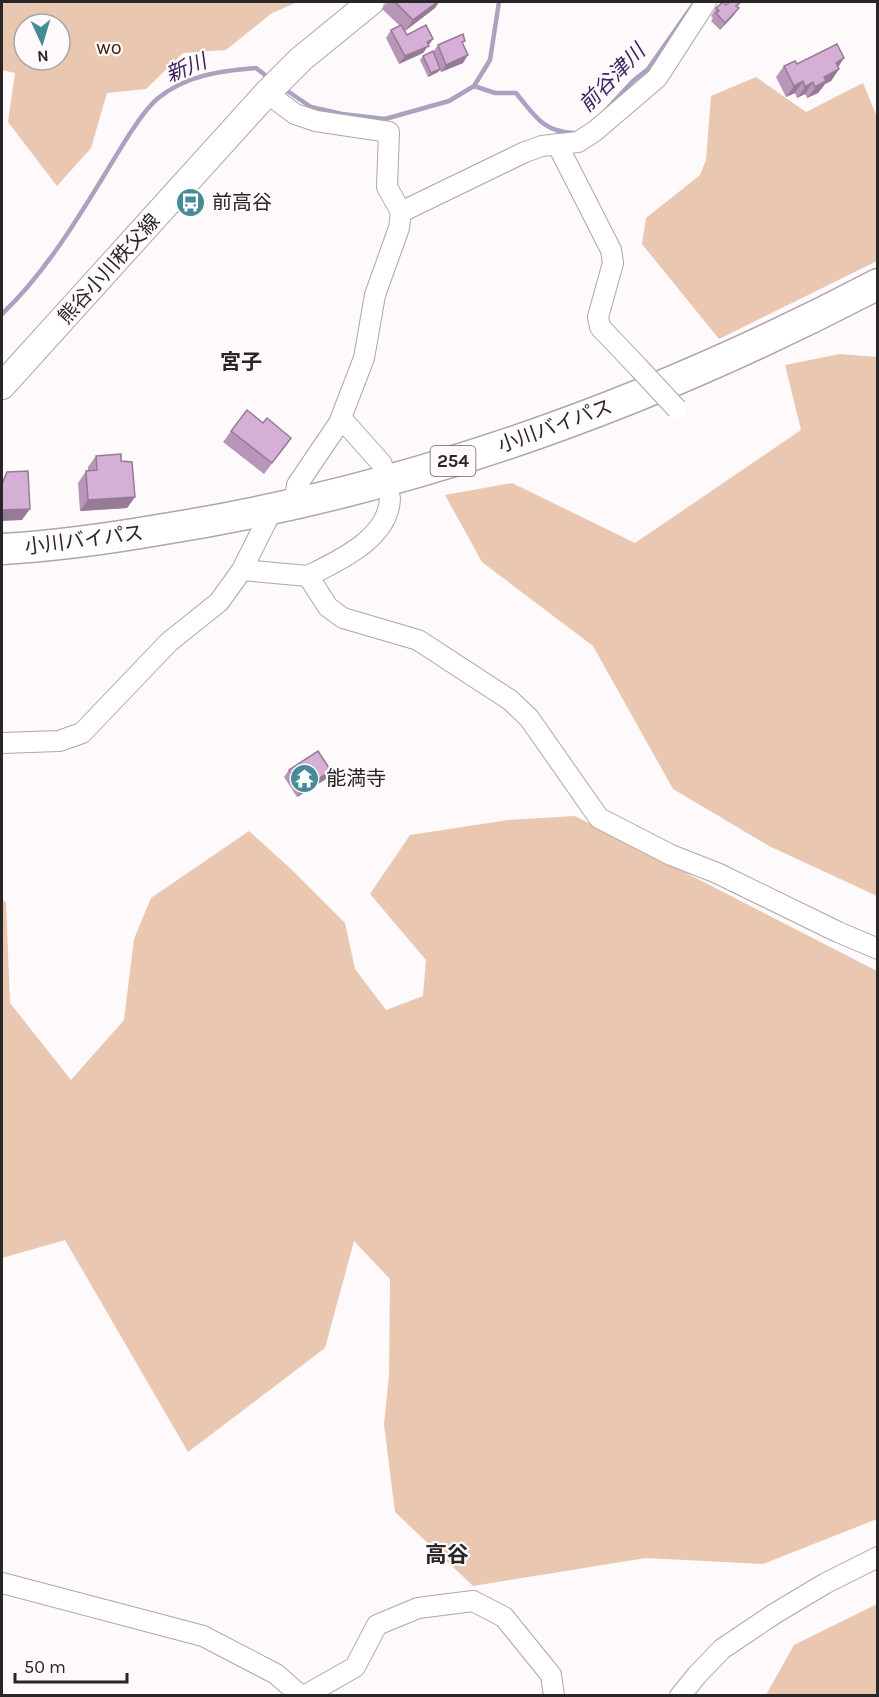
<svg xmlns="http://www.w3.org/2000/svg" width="879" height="1697" font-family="Karla,'Noto Sans JP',sans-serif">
<rect width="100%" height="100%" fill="#fef9fb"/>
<!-- green -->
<path fill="#eac7b0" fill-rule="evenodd" d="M2,2H298L272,13L226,50L183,53L146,89L107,93L91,148L57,186L8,122L15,73L2,70ZM24,24H60V60H24Z
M756,77L806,112L863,83L877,117V261L719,339L642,244L646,218L700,175L706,160L711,96Z
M840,354L877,357V896L769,846L673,789L593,646L482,562L445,495L512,483L635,543L801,430L785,365Z
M575,816L877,971V1519L763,1564L646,1558L473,1586L395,1512L384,1424L389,1375L390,1279L354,1241L325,1348L188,1452L65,1240L2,1258V900L6,902L10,1003L71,1080L124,1020L134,939L151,898L249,831L291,869L345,923L355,969L386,1010L423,996L426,960L370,894L410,835L508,820Z
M877,1604V1695H766L794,1645Z"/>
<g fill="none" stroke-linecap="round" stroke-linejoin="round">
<!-- stream -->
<path stroke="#aaa2be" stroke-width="4.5" d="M474,86L495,93H516C535,116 543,132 574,133
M283,88L311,107L342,114L385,119L449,101L474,86L490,60L499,2
M607,109L633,81L648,69L695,2
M2,314C44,274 75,223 105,174C118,153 139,115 157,99C186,75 220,71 256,68L269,78"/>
<defs>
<path id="minor" d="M267,93L295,114L316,121L389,132L387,187L401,212L399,228L375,295L364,358L339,423L297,485L294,505
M557,144L611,250L613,263L598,317L600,327L638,367
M401,212L525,152L542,146L578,142L595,131L657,78L706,2
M341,418L382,464
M242,570L308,576L328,607L343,618L418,640L510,700L529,718L599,818L671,855L717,873L838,932L878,949
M308,576C340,560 389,538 390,498
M2,743L59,741L82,733L169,642L219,602L242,570L272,510
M2,1583L203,1636L276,1674L301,1696
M304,1696L355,1667L377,1625L418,1608L473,1601L504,1617L551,1675L554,1696
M680,1696L697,1675L722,1649L774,1614L826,1583L878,1557"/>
<path id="major" d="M2,386L267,93L301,59L371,2"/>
<path id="highway" d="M2,549C54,546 106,539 158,530C409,491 653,402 878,284"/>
</defs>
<!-- minor casing -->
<use href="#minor" stroke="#aea6a9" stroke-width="22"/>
<!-- major casing -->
<use href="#major" stroke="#aea6a9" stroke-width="28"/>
<!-- highway casing -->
<use href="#highway" stroke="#aea6a9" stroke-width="33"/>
<!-- minor -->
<use href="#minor" stroke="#fff" stroke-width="20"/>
<!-- major -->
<use href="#major" stroke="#fff" stroke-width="26"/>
<!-- highway -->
<use href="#highway" stroke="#fff" stroke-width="30"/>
<defs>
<path id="minor-bridge" d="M638,367L677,409"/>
</defs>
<!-- minor-bridge casing -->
<use href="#minor-bridge" stroke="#aea6a9" stroke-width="22" stroke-linecap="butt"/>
<!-- minor-bridge -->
<use href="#minor-bridge" stroke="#fff" stroke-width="20"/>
</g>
<!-- wall -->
<path fill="#b896b8" d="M387,2H439L435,8L405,31L407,35L433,39L423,53L399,64L386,38L391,30L400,26L382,9Z
M741,2L737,7L739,8L733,16L720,30L711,21L713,18L711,16L716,8Z
M463,44V63L441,72L440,70L438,72L428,77L420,60L423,56L433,52L438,45Z
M797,64L838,67L839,69L831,81L825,84L818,93L807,98L805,94L797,98L795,93L786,97L776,77L784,66Z
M263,423L291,438L264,474L223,442L231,431Z
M96,456L121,461L135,497L127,508L80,511L78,483L86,471H88V467Z
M289,770L326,779L297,797L284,777Z"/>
<!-- shaded-wall -->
<path fill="#967a96" d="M437,2H439L435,8L405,31L413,20Z
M739,8L733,16L720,30L725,23Z
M433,39L423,53L399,64L405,56Z
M468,55L463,63L441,72L446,65Z
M844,58L837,69L836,63Z
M440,69L438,72L428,77L431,73Z
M839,69L831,81L825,84L818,93L807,98L824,77Z
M803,81L795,93L786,97L794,86Z
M813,82L805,94L797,98L805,87Z
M135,497L127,508L80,511L88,500Z
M30,509L22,520L2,521V510Z
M331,771L326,779L297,797L302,789Z"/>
<!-- building -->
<path fill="#d6afd6" stroke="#967a96" stroke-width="1.5" d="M395,2H437L413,20Z
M723,2L726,5L730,2H741L736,6L739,8L725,23L716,13L719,11L716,8Z
M401,25L407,35L426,25L433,39L427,42L429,46L405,56L391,30Z
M463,34L465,41L462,42L468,55L446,65L438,45Z
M837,44L844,58L836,63L839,69L824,77L826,81L815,87L813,82L805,87L803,81L794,86L784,66L795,61L797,64Z
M433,51L440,69L431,73L423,56Z
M247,410L263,423L267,418L291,438L272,463L231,431Z
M121,454V461L132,462L135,497L88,500L86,471L97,470L96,456Z
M28,471L30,509L2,510V484L7,472Z
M318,751L331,771L302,789L289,770Z"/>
<!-- icons -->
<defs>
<symbol id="bus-disc" viewBox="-11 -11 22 22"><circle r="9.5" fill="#468c97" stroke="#fef9fb"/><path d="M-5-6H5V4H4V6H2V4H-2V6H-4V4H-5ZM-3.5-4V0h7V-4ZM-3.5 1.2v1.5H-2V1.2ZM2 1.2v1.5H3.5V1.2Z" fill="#fff"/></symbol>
<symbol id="temple-disc" viewBox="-11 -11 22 22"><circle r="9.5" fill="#468c97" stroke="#fef9fb"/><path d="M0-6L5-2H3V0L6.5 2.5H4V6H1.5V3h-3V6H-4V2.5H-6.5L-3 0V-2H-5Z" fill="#fff"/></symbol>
</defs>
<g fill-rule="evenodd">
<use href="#bus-disc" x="174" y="186" width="33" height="33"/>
<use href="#temple-disc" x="288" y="762" width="33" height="33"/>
</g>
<g text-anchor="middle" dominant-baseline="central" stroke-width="4.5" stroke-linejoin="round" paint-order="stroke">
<!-- shield labels -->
<rect fill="#fef9fb" stroke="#696567" stroke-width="1.5" x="430.5" y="446" width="45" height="30" rx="4.5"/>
<g font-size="18" font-weight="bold" fill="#292627">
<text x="453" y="461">254</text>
</g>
<!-- park labels -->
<g font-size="20" fill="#41220a" stroke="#fef9fb">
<text x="109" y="47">wo</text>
</g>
<!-- poi labels -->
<g font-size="20" fill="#292627" stroke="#fef9fb" text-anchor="start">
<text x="212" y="202">前高谷</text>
<text x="326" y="778">能満寺</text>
</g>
<!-- street labels -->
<g font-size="20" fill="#292627" stroke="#fef9fb">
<text transform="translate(109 269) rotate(-48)">熊谷小川秩父線</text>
<text transform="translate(555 426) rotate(-20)">小川バイパス</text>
<text transform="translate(84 540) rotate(-7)">小川バイパス</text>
</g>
<!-- water labels -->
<g font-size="21" font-style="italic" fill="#3b2660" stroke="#fef9fb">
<text transform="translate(186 68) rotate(-22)">新川</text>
<text transform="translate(612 78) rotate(-46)">前谷津川</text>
</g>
<!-- neighbourhood labels -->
<g font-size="21" font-weight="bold" fill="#292627" stroke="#fef9fb">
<text x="241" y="362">宮子</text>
</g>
<!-- quarter labels -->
<g font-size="22" font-weight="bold" fill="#292627" stroke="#fef9fb">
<text x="447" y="1555">高谷</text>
</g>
</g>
<!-- border -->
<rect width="879" height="1697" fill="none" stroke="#292627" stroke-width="6"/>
<!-- north arrow -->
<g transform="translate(42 42) rotate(176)"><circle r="28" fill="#fef9fb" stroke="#a9a5a6" stroke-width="1.5"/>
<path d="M0-4.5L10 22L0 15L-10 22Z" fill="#468c97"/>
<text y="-9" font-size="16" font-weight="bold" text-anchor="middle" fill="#292627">N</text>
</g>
<!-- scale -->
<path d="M15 1673v9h112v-9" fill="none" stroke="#292627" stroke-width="3"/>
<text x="24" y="1673" font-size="18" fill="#292627" stroke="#fef9fb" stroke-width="4.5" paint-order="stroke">50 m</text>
</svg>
